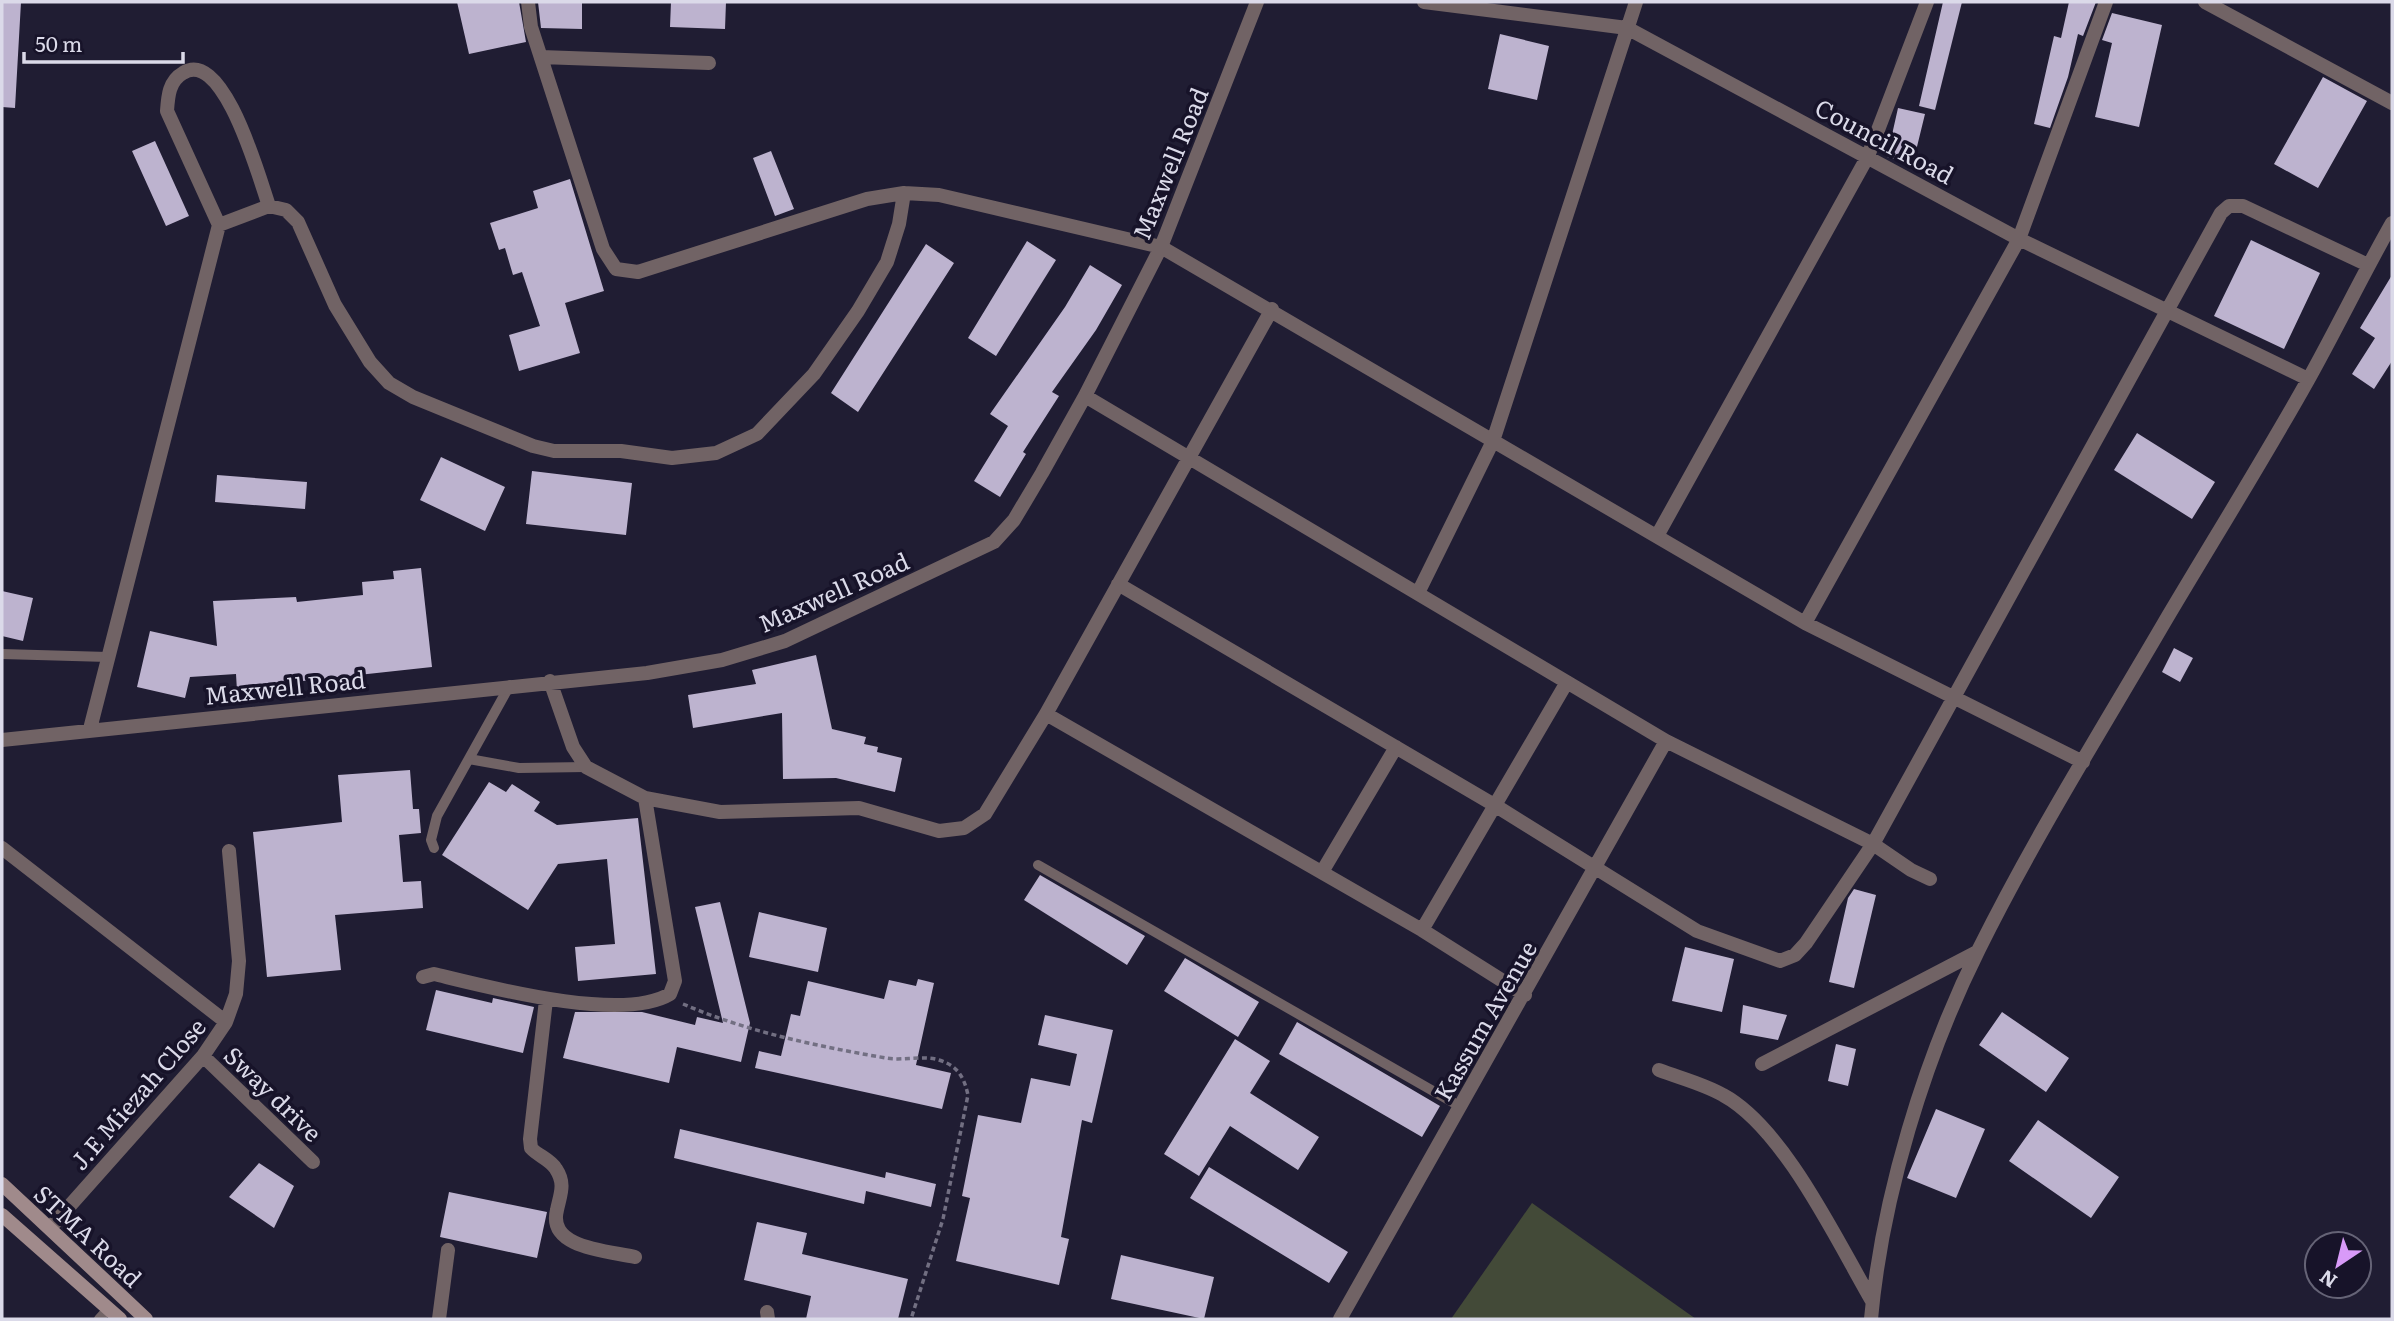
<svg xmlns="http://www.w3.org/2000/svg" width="2394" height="1321" font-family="Literata,serif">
<rect width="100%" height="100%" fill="#201d33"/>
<!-- garden -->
<path fill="#434a38" d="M1532,1203L1696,1319H1451Z"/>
<!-- building -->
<path fill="#bdb3cf" d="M2,2H21L15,108L2,107Z
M457,2H519L526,42L469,54Z
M538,2H582V29L541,28Z
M671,2H726L725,29L670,27Z
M1943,2H1962L1935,110L1919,106Z
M2069,2H2096L2083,36L2078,34L2068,77L2050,128L2034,124L2054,36L2061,38Z
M2112,13L2162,25L2139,127L2095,117L2112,43L2102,40Z
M1500,34L1549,46L1537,100L1488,89Z
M2323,77L2367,101L2318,188L2274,164Z
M1898,108L1925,114L1913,163L1887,157Z
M155,141L189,216L166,226L132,151Z
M771,151L794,209L775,216L753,158Z
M570,179L604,291L565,303L580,353L519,371L509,335L540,326L522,272L513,275L505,248L499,250L490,223L538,208L533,191Z
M2251,240L2320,273L2284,349L2214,316Z
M1027,241L1056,260L996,356L968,338Z
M926,244L954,263L858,412L831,393Z
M1090,265L1122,285L1096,330L1052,392L1059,396L1023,452L1026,454L1000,497L974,481L1008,426L990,414L1065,307Z
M2392,275V361L2374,389L2352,374L2375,338L2360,328Z
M2137,433L2215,482L2192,519L2114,470Z
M441,457L505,487L485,531L420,500Z
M532,471L632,483L626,535L526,524Z
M217,475L307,482L305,509L215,502Z
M421,568L432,667L303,681V686L237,691L236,674L190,677L185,698L137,687L150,631L217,646L213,601L296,597L297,602L363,595L362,582L394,579L393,571Z
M2,591L33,598L23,641L2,636Z
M2174,648L2193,658L2180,682L2162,672Z
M816,655L832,729L866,737L864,744L878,747L877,752L902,758L895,792L836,778L783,779L782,713L693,728L688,695L756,684L752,670Z
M410,770L413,809H419L421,833L399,835L403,882L421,881L423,908L335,915L341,970L267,977L253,832L342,822L338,775Z
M489,782L506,792L512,784L540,802L534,811L557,825L638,818L656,974L578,981L575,947L615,944L607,859L558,864L528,910L442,855Z
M1040,875L1145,936L1127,965L1024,900Z
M1854,889L1876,895L1854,988L1829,982L1848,898Z
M720,902L750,1023L741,1062L677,1047L669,1083L563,1058L575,1012H642L695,1025L697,1017L723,1023L695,907Z
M759,912L827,928L818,972L749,957Z
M1685,947L1734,959L1722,1012L1672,1001Z
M1185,958L1259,1002L1238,1037L1164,991Z
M918,979L934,983L916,1065L951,1073L942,1109L755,1068L759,1051L781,1056L791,1014L800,1016L808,981L884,999L889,980L916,986Z
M436,990L492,1003L493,998L534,1007L523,1053L426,1030Z
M1743,1005L1787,1015L1778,1040L1740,1033Z
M2002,1012L2069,1058L2046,1092L1979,1045Z
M1045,1015L1113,1030L1092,1123L1082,1120L1061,1237L1069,1239L1059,1285L956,1261L970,1198L962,1196L978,1115L1021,1123L1031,1078L1070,1086L1077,1054L1038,1045Z
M1297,1022L1440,1106L1422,1137L1279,1054Z
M1235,1039L1270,1061L1250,1093L1319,1137L1298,1170L1230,1126L1199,1176L1164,1154Z
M1836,1044L1856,1049L1848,1086L1828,1081Z
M1936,1109L1985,1129L1956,1198L1907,1178Z
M2038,1120L2119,1177L2091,1218L2009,1161Z
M680,1129L885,1178L886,1172L936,1184L931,1207L866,1191L864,1204L674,1158Z
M259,1163L294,1186L274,1228L229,1197Z
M1209,1167L1348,1252L1329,1283L1190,1198Z
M449,1192L547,1212L537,1258L440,1237Z
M757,1222L807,1233L802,1254L908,1279L898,1319H806L811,1296L744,1280Z
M1121,1255L1214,1277L1204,1319L1111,1299Z"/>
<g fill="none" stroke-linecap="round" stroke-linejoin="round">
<!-- path -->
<path stroke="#726f82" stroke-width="3.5" stroke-dasharray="5 3.5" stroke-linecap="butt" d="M683,1004C748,1032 816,1046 886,1058C903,1061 923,1055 939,1060C958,1066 964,1077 968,1095L943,1219L911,1319"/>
<!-- service -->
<path stroke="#716365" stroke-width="10" d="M2,654L108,657
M469,759L519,768L586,767
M434,848L431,840L437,816L510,685
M1038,865L1461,1107
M99,1319L108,1309"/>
<!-- minor -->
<path stroke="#716365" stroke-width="14" d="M528,2L531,27L603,249L616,269L638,272L867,199L904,193L939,195L1161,247L1805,623L2083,762
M1424,2L1627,28L2019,239L2308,379
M2205,2L2392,103
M541,57L709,63
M219,225L269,206L286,210L298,222L335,305L370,362L389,383L413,397L533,446L554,451H621L672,458L716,453L757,434L814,374L858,311L887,262L899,224L904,193
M1085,396L1666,741L1873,844L1911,870L1930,879
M1657,536L1868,156L1927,2
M1118,584L1496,806L1697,931L1780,961L1795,955L1806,943L1873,844L2221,213L2229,206H2243L2368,265
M1418,593L1493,441L1636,2
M1805,623L2019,239L2106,2
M550,681L573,747L586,767L645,798L720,812L859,808L939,831L964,828L985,814L1046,714L1272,309
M1046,714L1422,930L1525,995
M90,729L219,225L167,111C168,96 169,81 183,73C224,47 260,181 269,206
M2,740L647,673L722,660L785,641L994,542L1014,520L1042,473L1085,396L1161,247L1257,2
M2,848L226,1022
M1322,872L1396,747
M1422,930L1567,682
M423,977L434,974C488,987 622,1023 670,994L675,981L645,798
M546,1000L530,1139L531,1148C538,1156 550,1159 556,1169C566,1184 560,1195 557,1210C547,1249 610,1251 635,1257
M203,1056L313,1162
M1762,1064L1977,952
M1659,1070C1680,1078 1704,1084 1723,1095C1784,1128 1837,1241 1872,1301
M50,1228L203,1056L226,1022L236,994L239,961L229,851
M767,1312L768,1319
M439,1319L448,1250
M1340,1319L1666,741
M1871,1319C1882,1198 1924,1059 1979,949C2034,838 2101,731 2164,623C2212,542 2262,462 2308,380C2337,328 2363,274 2392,223"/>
<!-- secondary -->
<path stroke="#a08a8b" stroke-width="14" d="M2,1184L146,1319
M2,1215L120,1319"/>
</g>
<g text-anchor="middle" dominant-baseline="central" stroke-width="7" stroke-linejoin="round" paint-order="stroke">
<!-- street labels -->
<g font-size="24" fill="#dbdae9" stroke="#171329">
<text transform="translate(1885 140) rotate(28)">Council Road</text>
<text transform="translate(1169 163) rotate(-68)">Maxwell Road</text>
<text transform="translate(833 591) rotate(-24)">Maxwell Road</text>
<text transform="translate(285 686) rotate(-6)">Maxwell Road</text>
<text transform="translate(1484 1020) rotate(-60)">Kassum Avenue</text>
<text transform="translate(137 1093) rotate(-49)">J.E Miezah Close</text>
<text transform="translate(274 1093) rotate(44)">Sway drive</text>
<text transform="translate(89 1235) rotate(43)">STMA Road</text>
</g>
</g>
<!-- border -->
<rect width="2394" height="1321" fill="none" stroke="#dbdae9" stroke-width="7"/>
<!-- north arrow -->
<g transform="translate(2338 1265) rotate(215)"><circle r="33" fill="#171329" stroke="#656376" stroke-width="2"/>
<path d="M0-5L12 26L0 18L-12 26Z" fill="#d89af8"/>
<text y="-10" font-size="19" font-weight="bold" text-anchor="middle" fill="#dbdae9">N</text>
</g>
<!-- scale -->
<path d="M24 52v10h159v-10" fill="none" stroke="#dbdae9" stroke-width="3.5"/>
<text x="35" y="52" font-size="21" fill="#dbdae9" stroke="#171329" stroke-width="5" paint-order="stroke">50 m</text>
</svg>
